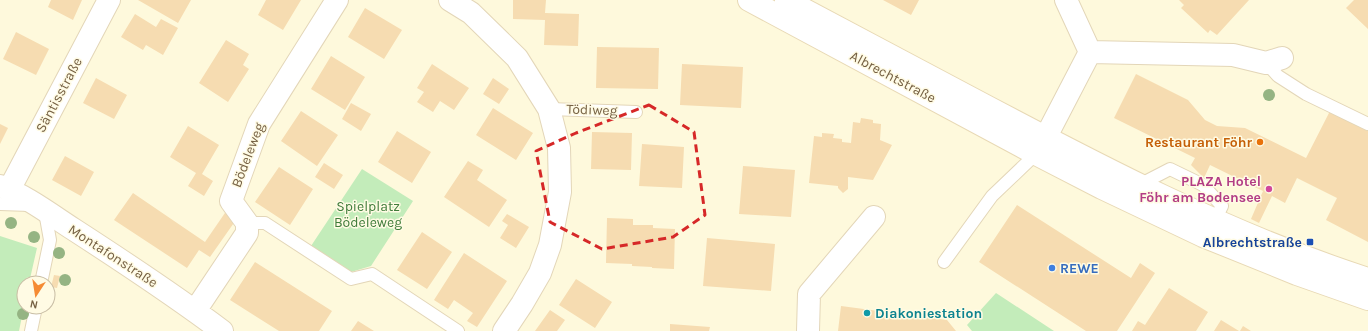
<svg xmlns="http://www.w3.org/2000/svg" width="1368" height="331" font-family="Karla,sans-serif">
<rect width="100%" height="100%" fill="#fef9dc"/>
<!-- green -->
<path fill="#c3ecba" d="M362,169L413,201L371,266L351,272L311,246Z
M0,236L37,248L29,283H24V306L19,331H0Z
M996,293L1054,331H972L967,325Z"/>
<!-- building -->
<path fill="#f6dcb1" d="M51,0H82L73,20L48,7Z
M138,0H191L178,23Z
M266,0H301L283,30L258,15Z
M513,0H546L545,13L579,14L578,46L544,45L545,20L513,19Z
M883,0H919L911,15Z
M1179,0H1249L1217,35L1210,30L1208,33L1181,8L1184,5Z
M1354,0H1368V29L1346,8Z
M365,8L402,30L384,59L348,37Z
M135,14L156,27L161,19L178,28L163,55L146,45L143,50L121,37Z
M16,32L49,49L36,75L3,59Z
M226,40L249,54L243,65L249,69L228,102L199,83Z
M597,47L659,48L658,89L596,88Z
M331,56L365,77L345,110L311,89Z
M432,64L469,88L454,110L440,101L433,112L417,102L424,92L417,88Z
M682,64L743,67L741,108L680,105Z
M1136,74L1188,100L1205,120L1217,126L1245,128L1306,158L1330,111L1368,130V242L1326,220L1337,198L1297,178L1285,203L1272,196L1259,223L1251,219L1263,191L1210,165L1204,178L1191,165L1195,158L1114,118Z
M96,78L127,95L114,119L83,103Z
M493,78L509,89L499,104L483,94Z
M351,103L371,114L361,131L342,119Z
M493,108L533,133L516,160L476,135Z
M301,111L338,135L317,166L281,141Z
M861,118L873,120V123L881,124L880,140L892,145L873,180L848,177V189L843,193L838,188V186L809,183L814,136L822,137V133L834,134L833,138L842,139V142L851,143L853,122L860,123Z
M0,124L8,128L0,144Z
M188,126L219,145L202,174L213,181L204,196L188,186L196,173L170,157Z
M397,131L431,152L412,183L378,162Z
M592,132L632,133L631,170L591,169Z
M642,144L684,147L682,188L639,186Z
M65,156L94,172L81,196L52,180Z
M468,161L483,170L477,180L507,200L489,227L444,197Z
M324,163L343,175L334,189L315,177Z
M743,166L795,170L791,217L739,214Z
M279,167L313,189L290,225L255,202Z
M133,193L205,242L227,210L238,217L210,257L199,250L187,268L114,220Z
M1017,205L1131,278L1140,263L1155,273L1117,331H1086L979,262Z
M507,214L529,227L516,248L500,238L508,225L502,221Z
M607,218L633,219V225H653V228L675,229L674,269L652,268V267L632,266V264L606,263Z
M422,232L452,252L427,289L397,270Z
M707,238L775,244L771,291L703,286Z
M464,253L507,281L477,327L467,321L473,313L454,300L448,309L434,300Z
M255,262L332,311L319,331H279L230,300Z
M54,275L60,276L57,288L51,287Z
M576,279L612,302L595,328L559,305Z
M1169,288L1208,312L1196,331H1132L1138,321L1145,325Z
M841,306L947,320L956,331H838Z
M550,310L565,320L557,331H535Z
M1221,320L1239,331H1214Z
M358,321L374,331H351Z
M670,324L710,327L709,331H670Z
M1243,326L1251,331H1240Z"/>
<g fill="none" stroke-linecap="round" stroke-linejoin="round">
<defs>
<path id="service" d="M1266,63L1278,76L1306,94L1368,124
M549,109L636,112
M1139,185L1170,169L1203,185L1222,206L1215,220H1210
M0,204L30,205
M247,223H265L351,279L372,274L458,331
M944,262L992,196L1036,154
M41,283L50,240L45,212
M31,331L36,307"/>
<path id="minor" d="M450,0L471,13L517,58L549,109L559,148L560,192L550,245L540,273L522,304L504,331
M1066,0L1090,52
M1037,154L1090,52L1233,55L1266,63L1282,58
M0,186C26,196 50,214 73,229C124,262 174,295 222,331
M9,190L109,0
M195,311L247,233V223L231,201L259,124L337,0
M808,331L809,294L874,217"/>
<path id="secondary" d="M749,0L1036,154L1102,188L1203,236L1297,274L1368,299
M786,0C846,32 907,64 967,96C1097,165 1228,234 1368,279"/>
</defs>
<!-- service casing -->
<use href="#service" stroke="#e3d6b8" stroke-width="14"/>
<!-- minor casing -->
<use href="#minor" stroke="#e3d6b8" stroke-width="24"/>
<!-- secondary casing -->
<use href="#secondary" stroke="#e8d9b5" stroke-width="24"/>
<!-- service -->
<use href="#service" stroke="#fff" stroke-width="12"/>
<!-- minor -->
<use href="#minor" stroke="#fff" stroke-width="22"/>
<!-- secondary -->
<use href="#secondary" stroke="#fff" stroke-width="22"/>
</g>
<!-- trees -->
<g fill="#95b483">
<circle cx="1269" cy="95" r="6"/>
<circle cx="11" cy="223" r="6"/>
<circle cx="34" cy="237" r="6"/>
<circle cx="59" cy="253" r="6"/>
<circle cx="65" cy="280" r="6"/>
<circle cx="23" cy="314" r="6"/>
</g>
<!-- marked area -->
<path fill="none" stroke="#d62828" stroke-width="3" stroke-dasharray="8 5" stroke-linejoin="round" d="M649,105L694,132L705,215L673,237L602,249L550,222L536,151L576,133Z"/>
<!-- markers -->
<circle fill="#e8710a" stroke="#fffbe4" stroke-width="1.5" cx="1260" cy="142" r="4"/>
<circle fill="#d1479c" stroke="#fffbe4" stroke-width="1.5" cx="1269" cy="189" r="4"/>
<rect fill="#1a4fb4" stroke="#fffbe4" stroke-width="1.5" x="1306" y="238" width="8" height="8" rx="2"/>
<circle fill="#3f7fe0" stroke="#fffbe4" stroke-width="1.5" cx="1052" cy="268" r="4"/>
<circle fill="#0f9aa8" stroke="#fffbe4" stroke-width="1.5" cx="867" cy="313" r="4"/>
<g text-anchor="middle" dominant-baseline="central" stroke-width="3" stroke-linejoin="round" paint-order="stroke">
<!-- street labels -->
<g font-size="14" fill="#756043" stroke="#fffbe4">
<text transform="translate(893 77) rotate(28)">Albrechtstraße</text>
<text transform="translate(59 95) rotate(-62)">Säntisstraße</text>
<text transform="translate(592 110) rotate(2)">Tödiweg</text>
<text transform="translate(248 155) rotate(-69)">Bödeleweg</text>
<text transform="translate(113 256) rotate(33)">Montafonstraße</text>
</g>
<!-- food labels -->
<g font-size="14" font-weight="bold" fill="#c56008" stroke="#fffbe4" text-anchor="end">
<text x="1252" y="142">Restaurant Föhr</text>
</g>
<!-- hotel labels -->
<g font-size="14" font-weight="bold" fill="#b23c85" stroke="#fffbe4" text-anchor="end">
<text x="1261" y="181">PLAZA Hotel<tspan x="1261" dy="16">Föhr am Bodensee</tspan></text>
</g>
<!-- park labels -->
<g font-size="14" fill="#3f7c3a" stroke="#fffbe4">
<text x="368" y="206">Spielplatz<tspan x="368" dy="16">Bödeleweg</tspan></text>
</g>
<!-- transit labels -->
<g font-size="14" font-weight="bold" fill="#164399" stroke="#fffbe4" text-anchor="end">
<text x="1302" y="242">Albrechtstraße</text>
</g>
<!-- shop labels -->
<g font-size="14" font-weight="bold" fill="#366cbe" stroke="#fffbe4" text-anchor="start">
<text x="1060" y="268">REWE</text>
</g>
<!-- culture labels -->
<g font-size="14" font-weight="bold" fill="#0d838f" stroke="#fffbe4" text-anchor="start">
<text x="875" y="313">Diakoniestation</text>
</g>
</g>
<!-- north arrow -->
<g transform="translate(36 295) rotate(192)"><circle r="19" fill="#fffbe4" stroke="#c8bda4"/>
<path d="M0-3L7 15L0 10L-7 15Z" fill="#f58b34"/>
<text y="-6" font-size="11" font-weight="bold" text-anchor="middle" fill="#756043">N</text>
</g>
</svg>
